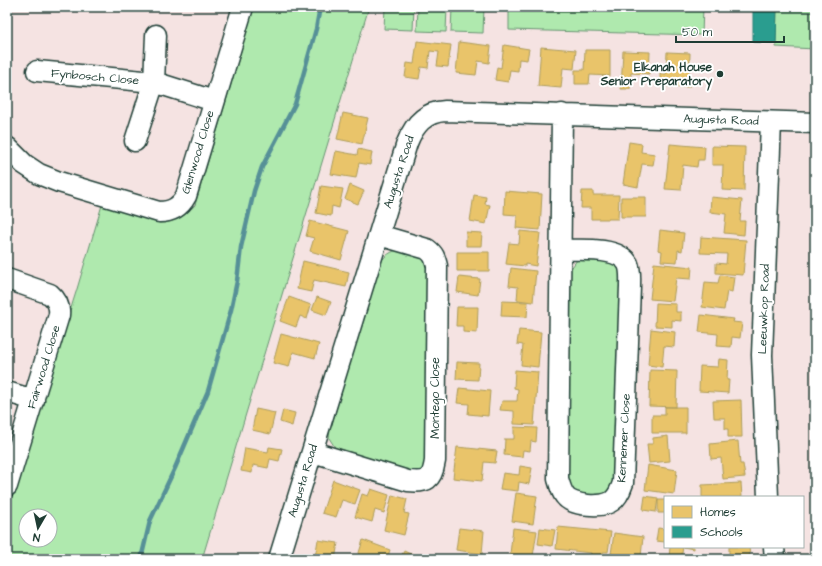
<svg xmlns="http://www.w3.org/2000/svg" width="822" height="566" font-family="'Architects Daughter',sans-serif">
<rect width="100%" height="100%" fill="#f5e3e2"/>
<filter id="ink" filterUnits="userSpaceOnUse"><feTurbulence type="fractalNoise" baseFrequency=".025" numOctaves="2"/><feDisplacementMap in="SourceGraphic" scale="8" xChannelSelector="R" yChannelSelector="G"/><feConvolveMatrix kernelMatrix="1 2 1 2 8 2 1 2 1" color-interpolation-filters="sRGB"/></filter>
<g filter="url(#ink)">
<!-- green -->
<path fill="#afe9ae" stroke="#679371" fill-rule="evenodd" d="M254,7H369L202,559H7V499L13,491L77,289L102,205L160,223C176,223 185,216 195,205ZM26,516H50V540H26Z
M385,7H414L413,30L384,29Z
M418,7H447L446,32L417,31Z
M452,7H484L483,33L451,32Z
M509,7H703L702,35L509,30Z
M777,7H815V49L776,47Z
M397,250L420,255L428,263L427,467L418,474L336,449L329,438L330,430L379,264C384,257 388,253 397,250Z
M584,257L611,259L622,268L615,485L603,497L574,493L568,484V273L577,260Z"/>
<!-- homes -->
<path fill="#e9c46a" stroke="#ac9c5a" d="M417,41L451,45L448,67L437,66L439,52L430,51L428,68L421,67L419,79L405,77L407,63L414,64Z
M459,42L491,46L489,63L478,61L476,75L456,73Z
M504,45L529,49L527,60L519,59L518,71L510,70L508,82L495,80L497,67L501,68Z
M541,47L576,50L574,69L563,68L561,88L538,86Z
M585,50H610V76L590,75L589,84H575V70H584Z
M623,51L650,52L649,74L631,73L630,89H621Z
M667,52L690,53L689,87L660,86V73L666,74Z
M343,113L368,118L362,144L337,139Z
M629,142L642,144L641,152L655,154L653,165L642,164L638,187L623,184Z
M670,144L705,147L704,160H698L697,167L683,165L681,190L665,189Z
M712,146L745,147L744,191L722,190L723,165H712Z
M358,149L372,152L370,165L359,163L356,178L331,174L336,151L357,155Z
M350,185L364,191L358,204L345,199Z
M321,186L343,189L339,208L332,206L331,216L316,213Z
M505,191L542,194L540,230L516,228L517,215L504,214Z
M582,191H593V195H619L618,219H591V208H581Z
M474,195L486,197L485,204L490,205L486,224L470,221Z
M621,197H646V217H621Z
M711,197L742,200L740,221H745L744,235L724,233L726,214L710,212Z
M310,221L349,231L341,260L310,251L314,238L306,236Z
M660,230L684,233L682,251L678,250L677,262L661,261L662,251L658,250Z
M520,231L540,233L536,266L525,264V266L506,264L509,243L519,244Z
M466,232L482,233L481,246H466Z
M701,237L746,240L743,275L716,273V263L726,264L727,254L700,253Z
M457,252H489V271H457Z
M303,261L349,272L346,287L314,280L311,292L297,289Z
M654,263L692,267L691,279L676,278L673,301L650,299Z
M511,268L536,271L533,302L517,300L518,287L509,286Z
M720,275L734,277L732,292L727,291L724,310L702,307L705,282L718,283Z
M459,277L480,279L478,295L457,292Z
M289,297L311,305L307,319L300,316L296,327L280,321Z
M317,297L331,302L326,315L312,310Z
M502,301L528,302L527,317L501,316Z
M656,303L676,304V312H681V321L672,320V327L655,326Z
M457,307H478L477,333L463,332V326H456Z
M701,315L734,319L733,322L742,323L740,338L732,337L731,347L717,346L718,334L699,332Z
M651,329L675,332L674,347L664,346L662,367L648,365Z
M519,330L541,332L538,367L521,365L523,345L517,344Z
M281,334L319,344L315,358L293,352L289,367L273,363Z
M719,359L728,360L727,380H729L728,393L699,391L700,366L718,367Z
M457,362L479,363L478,380L456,379Z
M515,370L538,372L534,425L514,424V411L500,410L502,401H517L518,389L514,388Z
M650,370L677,371L676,407L649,406Z
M459,388L490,391L488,416L468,414L469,404L457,403Z
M741,400L742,437H728V429H725V418H714L713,401Z
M665,407H686V433H652V415H665Z
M256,409L275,413L270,434L252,430Z
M283,410L295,413L292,426L280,422Z
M514,427L537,428L536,442L531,441L530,451L523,450L522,457L504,455L505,439H514Z
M668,436L670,461L649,463L647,444H653V438Z
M738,441L740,464H743L745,477L723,479L721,458L711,459L710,444Z
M269,447L282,449L279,461L270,459L268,468L253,465L252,473L241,471L245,448L268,452Z
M457,447L497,451L495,463L484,462L482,481L453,478Z
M648,465L677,470L674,494L645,490Z
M520,466L532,468L529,484L519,482L518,491L500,489L503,473L519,475Z
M333,480L360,490L355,504L342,500L336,517L322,513Z
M741,483L742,497H702V485Z
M371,489L389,495L384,513L375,510L372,522L355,517L362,494L368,496Z
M516,493L537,496L533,524L512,521Z
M392,495L407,499L404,513L409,514L404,535L384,530Z
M645,496L658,498L656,512L643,510Z
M658,500H665V513H658Z
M558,527L611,532L608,552H603L602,559H590L591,553L556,549Z
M459,528L484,531L482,554L456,550Z
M513,528L537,531L533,556L510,554Z
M540,528L555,530L552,546L538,544Z
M658,528L665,529V542L656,541Z
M614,533L643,537L641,557L611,554Z
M318,540L338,543L335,559L315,557Z
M363,540L390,550L387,559H357Z
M670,547H694V549L683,547L681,559L669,557Z
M729,547H749L750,557L729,558Z
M404,551L421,559H400Z"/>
<!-- schools -->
<path fill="#2a9d8f" stroke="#278074" d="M753,7H777L776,43L753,42Z"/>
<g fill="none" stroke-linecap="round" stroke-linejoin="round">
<!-- stream -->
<path stroke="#569097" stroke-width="4.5" d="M141,559L150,521L175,468L208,391L231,310L237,281L241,247L254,191L262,167L295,104L316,29L320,7"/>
<defs>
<path id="minor" d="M37,71L154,82L214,101
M135,141L154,82L156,35
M7,147L24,164L39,174L59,182L159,212C172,212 180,207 186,196L243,7
M561,250C578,250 619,246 628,264C631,271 630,279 630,286L623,483C621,489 618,497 612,501C603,508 572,506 565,496C561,491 560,485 558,479L562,114
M7,279L50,294C57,300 60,306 59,315L7,486
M7,392L34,400
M313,452L408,481C427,483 432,480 435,461L437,266C435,258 434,254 427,249L379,235
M768,497L762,355L771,122
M774,547L775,559
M279,559L407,143C414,125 425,112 445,111L815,123"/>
</defs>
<!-- minor casing -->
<use href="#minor" stroke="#1f3d34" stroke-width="23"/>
<!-- minor -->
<use href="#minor" stroke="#fff" stroke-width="20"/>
</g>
</g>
<!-- markers -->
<circle fill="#1f3d34" stroke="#fff" stroke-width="1.5" cx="720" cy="74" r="4"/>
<g text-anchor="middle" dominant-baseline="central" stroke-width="4" stroke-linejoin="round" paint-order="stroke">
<!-- poi labels -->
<g font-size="12" font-weight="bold" fill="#1f3d34" stroke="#fff" text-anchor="end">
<text x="712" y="67">Elkanah House<tspan x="712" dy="14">Senior Preparatory</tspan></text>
</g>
<!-- street labels -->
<g font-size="12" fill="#1f3d34" stroke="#fff">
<text transform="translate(95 77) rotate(5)">Fynbosch Close</text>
<text transform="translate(721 120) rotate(2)">Augusta Road</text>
<text transform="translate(198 152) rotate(-73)">Glenwood Close</text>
<text transform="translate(399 172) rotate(-72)">Augusta Road</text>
<text transform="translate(764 309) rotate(-88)">Leeuwkop Road</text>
<text transform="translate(44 367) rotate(-73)">Fairwood Close</text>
<text transform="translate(435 398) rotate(-90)">Montego Close</text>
<text transform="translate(624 438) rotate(-87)">Kennemer Close</text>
<text transform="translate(303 481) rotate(-73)">Augusta Road</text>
</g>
</g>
<!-- margin -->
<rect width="822" height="566" fill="none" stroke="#fff" stroke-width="24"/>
<rect x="12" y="12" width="798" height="542" fill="none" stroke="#1f3d34" stroke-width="1.5" filter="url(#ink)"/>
<!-- legend -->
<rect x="664" y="496" width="140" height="52" fill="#ffffff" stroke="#a5b1ae"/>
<rect x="672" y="506" width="20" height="12" fill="#e9c46a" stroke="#a5b1ae"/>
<text x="700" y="516" font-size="12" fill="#1f3d34">Homes</text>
<rect x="672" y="526" width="20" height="12" fill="#2a9d8f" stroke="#a5b1ae"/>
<text x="700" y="536" font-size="12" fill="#1f3d34">Schools</text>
<!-- north arrow -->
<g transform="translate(38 528) rotate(189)"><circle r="19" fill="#ffffff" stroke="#a5b1ae"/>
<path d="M0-3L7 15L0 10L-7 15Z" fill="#1f3d34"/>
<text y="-6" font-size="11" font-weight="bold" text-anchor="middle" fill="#1f3d34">N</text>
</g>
<!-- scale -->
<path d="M676 36v6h108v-6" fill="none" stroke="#1f3d34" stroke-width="2"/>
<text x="682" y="36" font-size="12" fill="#1f3d34" stroke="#ffffff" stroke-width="3" paint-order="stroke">50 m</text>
</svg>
